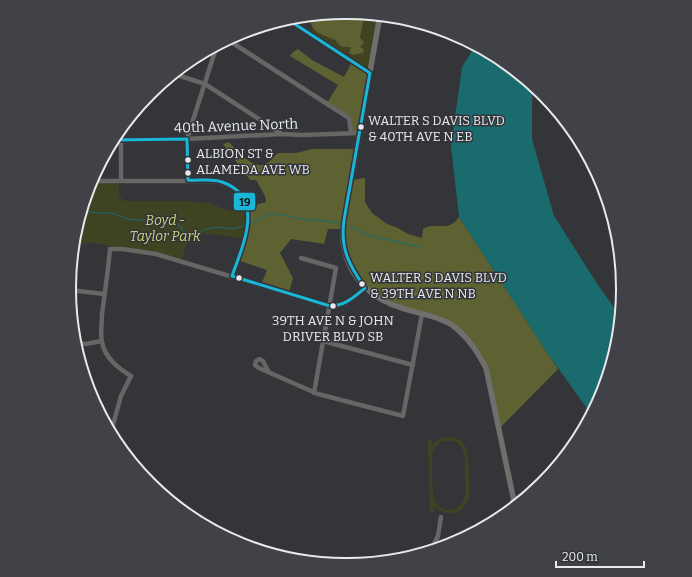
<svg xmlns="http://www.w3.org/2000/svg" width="692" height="577" font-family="Bitter,serif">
<rect width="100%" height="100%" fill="#343538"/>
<!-- green -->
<path fill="#404322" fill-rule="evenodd" d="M363,14L380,15L371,63L368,66L362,68L309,34L313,28L325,37L336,40L342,47H351L350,53L357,55L362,54L364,49L359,47L363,23Z
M91,183H119C119,190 117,198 125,201H184L208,203L230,211L245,207L247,221L242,238L192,232L181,260L137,249L110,246L96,243L74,244L75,234Z
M448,437C472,438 468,460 469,478C469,485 471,495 467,502C461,516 444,516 434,506V512H430L428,440H432V445L439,439ZM443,441C450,440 458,441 462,448C466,455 465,464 465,472C465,484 469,502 456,508C452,510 448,510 444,509C440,508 437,505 435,501C432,495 431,459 433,452C435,447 438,444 443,441Z"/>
<!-- forest -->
<path fill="#5e6232" d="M346,12L363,14V23L360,38L364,42L360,47L364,49L363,53L353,55L349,53L351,47H342L337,43L336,40C330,38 317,34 313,28C311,25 310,19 309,16Z
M298,49L312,60L344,77L352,62L370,73L360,133H351L349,118L327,103L338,85L290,56L293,52Z
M229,142C236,150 251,167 263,165C269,164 274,156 278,153H296L312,149H357L352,180L365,178V202L372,213L387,224L398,228L408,234L422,238L423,229C436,220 447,234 459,217L558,369L499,429L486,368L477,350L451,325L409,310L365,288L348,262L343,229H328L324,244L291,239L280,253L293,278L289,293L261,285L267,270L237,260L248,227V207L266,202L265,196L256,180H250L223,144Z"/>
<!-- water -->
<path fill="#196b6e" d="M475,46L500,59L534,87L532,90V139L554,216L598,285L620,316C616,351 608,383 591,414L548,354L459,217L451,146L462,67Z"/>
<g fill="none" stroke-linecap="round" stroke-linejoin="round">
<!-- stream -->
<path stroke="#196b6e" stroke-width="1" d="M82,210L96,213H112L128,219L148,221L163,224L177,225L180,226L183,231L187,233L201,232L205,229L217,227L234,229L243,226
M254,222L270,214H279L306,220L326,221L338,223
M350,227L355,228L367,235L419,247"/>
<!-- minor -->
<path stroke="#666665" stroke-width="4.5" d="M287,19L370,73
M228,40L349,118L351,133
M174,74L205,84L282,134
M113,140L187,139L282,134L303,135L360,133
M121,140V181
M188,180L187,139L217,45
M91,181H212C233,182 250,197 249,219C248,235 237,260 232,276
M301,258L336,268L314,393
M70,290L104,294
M323,341L413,365
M75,343L86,344L101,341
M268,371L263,361L259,359L256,361L255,365L259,368L318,394L403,416L422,314
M111,432L121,396L131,376C118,368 105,358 102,342C100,333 102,323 102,314C105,292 108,271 110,249H122L156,254L330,306C346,307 353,298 365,288
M431,550L438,536L441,517"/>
<!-- major -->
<path stroke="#706f6e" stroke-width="5.5" d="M380,15L344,220C343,227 342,235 343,242C348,278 372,300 405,309C420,314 438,316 452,325C468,337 477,351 486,368L515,506"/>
<defs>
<path id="bus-1" d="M113,140L187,139L188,180C199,181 212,178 222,182C266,197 243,245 232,276L330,306C345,306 354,297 365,288C349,265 340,249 344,220L370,73L287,19"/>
</defs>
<!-- bus-1 casing -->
<use href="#bus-1" stroke="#32343a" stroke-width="6"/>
<!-- bus-1 -->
<use href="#bus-1" stroke="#1ab6d8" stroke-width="3"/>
</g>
<!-- markers -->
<g fill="#e7e9ec" stroke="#32343a" stroke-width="1.5">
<circle cx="361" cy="127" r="3.5"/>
<circle cx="188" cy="160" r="3.5"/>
<circle cx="188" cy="173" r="3.5"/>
<circle cx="239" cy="278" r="3.5"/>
<circle cx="362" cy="284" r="3.5"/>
<circle cx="333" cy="306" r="3.5"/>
</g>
<g text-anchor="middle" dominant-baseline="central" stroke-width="3" stroke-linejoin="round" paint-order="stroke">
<!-- bus labels -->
<g font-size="13" fill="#e7e9ec" stroke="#32343a" text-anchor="start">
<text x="368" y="120">WALTER S DAVIS BLVD<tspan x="368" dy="16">&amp; 40TH AVE N EB</tspan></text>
<text x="196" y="153">ALBION ST &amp;<tspan x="196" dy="16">ALAMEDA AVE WB</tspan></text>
<text x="370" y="277">WALTER S DAVIS BLVD<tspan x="370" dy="16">&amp; 39TH AVE N NB</tspan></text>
<text x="333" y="320" text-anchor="middle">39TH AVE N &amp; JOHN<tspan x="333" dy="16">DRIVER BLVD SB</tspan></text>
</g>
<!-- street labels -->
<g font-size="14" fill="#e7e9ec" stroke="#32343a">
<text transform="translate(236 126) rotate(-2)">40th Avenue North</text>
</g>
<!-- park labels -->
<g font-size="14" font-style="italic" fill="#c8d07b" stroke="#32343a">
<text x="165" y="220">Boyd -<tspan x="165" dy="16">Taylor Park</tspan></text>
</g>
</g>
<!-- crop -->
<path d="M0 0H692V577H0ZM345 19H347A269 269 0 0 1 616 288V289A269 269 0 0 1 347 558H345A269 269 0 0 1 76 289V288A269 269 0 0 1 345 19Z" fill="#404248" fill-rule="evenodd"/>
<path fill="none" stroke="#e7e9ec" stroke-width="2" d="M345 19H347A269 269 0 0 1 616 288V289A269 269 0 0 1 347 558H345A269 269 0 0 1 76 289V288A269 269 0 0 1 345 19Z"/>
<rect stroke="#32343a" stroke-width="1.5" x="233" y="192" width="23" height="19" rx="4" fill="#1ab6d8"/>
<g font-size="11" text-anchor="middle" font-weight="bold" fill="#111">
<text x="245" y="206">19</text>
</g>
<!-- scale -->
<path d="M556 561v6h88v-6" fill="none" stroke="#e7e9ec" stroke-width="2"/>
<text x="562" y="561" font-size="12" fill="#e7e9ec" stroke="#32343a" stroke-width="3" paint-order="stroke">200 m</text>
</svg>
